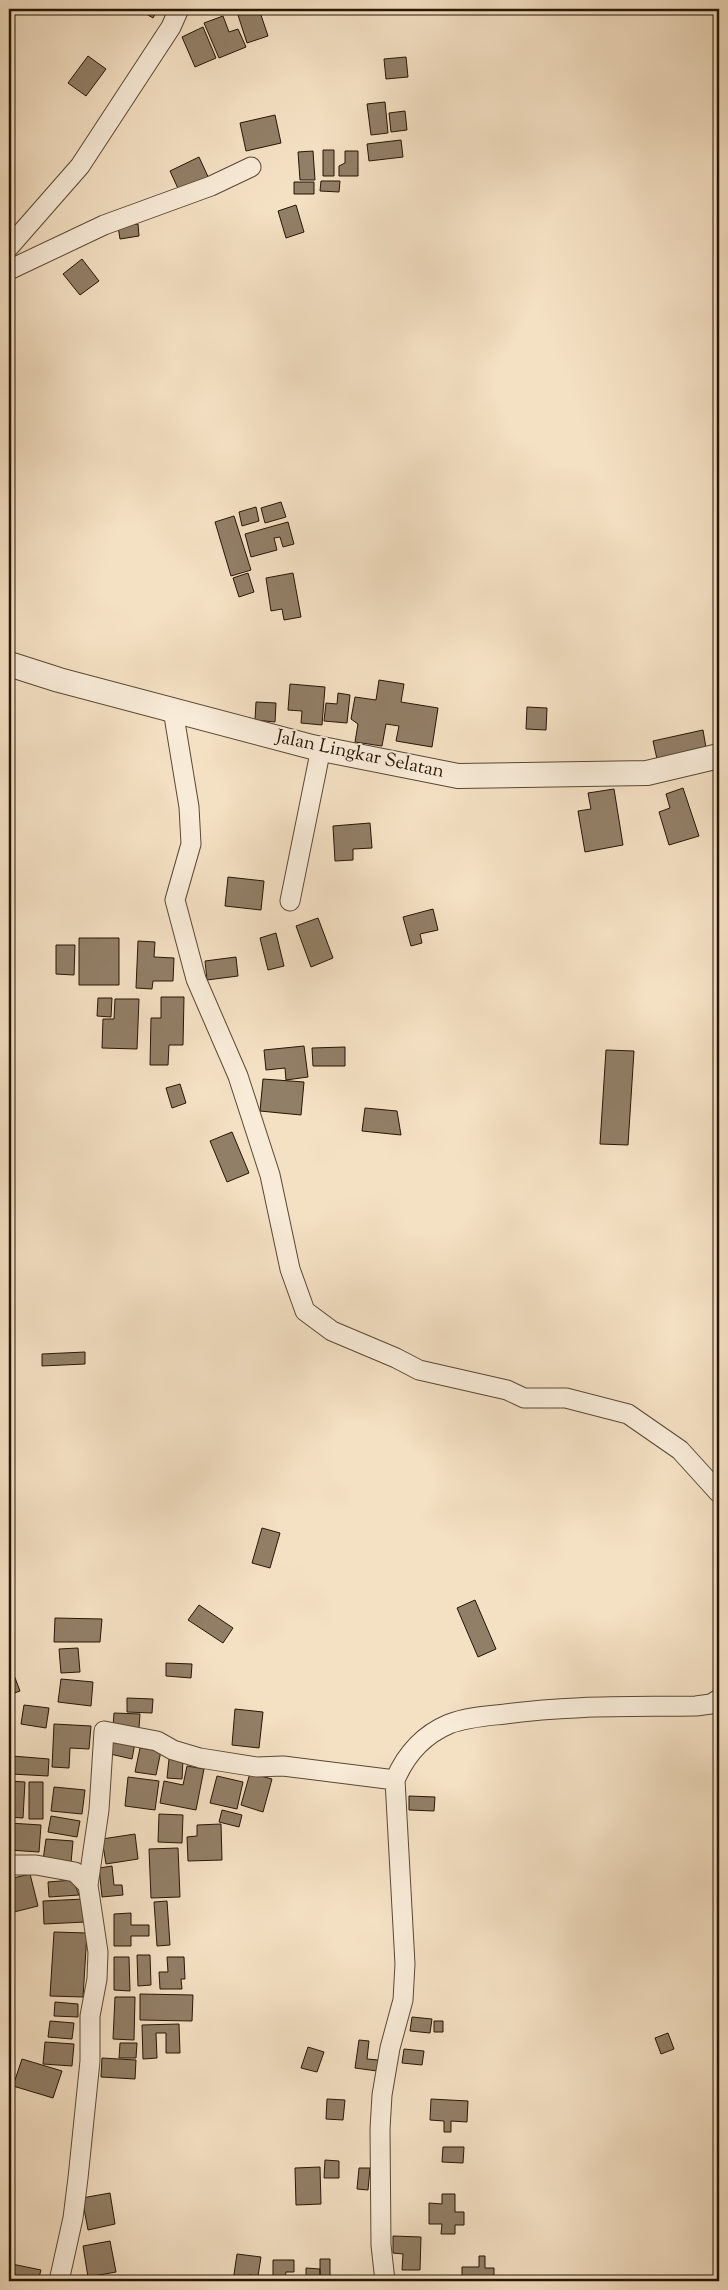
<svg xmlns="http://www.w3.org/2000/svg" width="728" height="2290" font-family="'Sorts Mill Goudy',serif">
<rect width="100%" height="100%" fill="#f4e0c3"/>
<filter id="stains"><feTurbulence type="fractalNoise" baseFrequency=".004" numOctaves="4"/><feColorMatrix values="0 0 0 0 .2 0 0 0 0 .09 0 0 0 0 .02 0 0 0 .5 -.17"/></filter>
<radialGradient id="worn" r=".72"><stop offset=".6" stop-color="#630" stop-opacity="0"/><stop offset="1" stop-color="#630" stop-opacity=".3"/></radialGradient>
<!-- building -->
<path fill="#927f67" stroke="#271504" d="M138,9H158L153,18Z
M247,9H259L268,36L247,43L237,12Z
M223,16L229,32L238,29L246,47L219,58L204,23Z
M203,27L216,58L195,67L182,37Z
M88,56L106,69L86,96L68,83Z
M406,57L408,77L386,79L384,59Z
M385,102L388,133L371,135L367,104Z
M405,111L407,130L391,132L389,113Z
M275,115L281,143L246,151L240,123Z
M401,140L403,157L369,161L367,144Z
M323,150H334V176H323Z
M313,151L315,180H300L298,152Z
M345,151H358V176H339V166L345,163Z
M199,157L210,181L181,195L170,171Z
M321,181H340L339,192L320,191Z
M294,182H314V194H294Z
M296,205L304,232L286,238L278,211Z
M138,224L139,236L120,239L118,226Z
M82,259L99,281L80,295L63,274Z
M281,502L286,517L265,523L261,508Z
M256,507L259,521L242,526L239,512Z
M234,516L251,570L231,576L215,522Z
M288,522L294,544L283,547L280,537L274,538L277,550L251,557L245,534Z
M248,573L254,592L239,597L233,578Z
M293,573L301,617L284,620L282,609L271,611L266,578Z
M379,680L404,684L401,702L438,708L432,747L396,741L399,726L386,724L382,746L355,742L358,724L351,719L355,697L376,700Z
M290,684L325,687L322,725L301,723L302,711L288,710Z
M338,693L350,695L347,723L324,721L326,703L337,704Z
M256,702L276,703L275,722L255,720Z
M527,707L547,708L546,730L526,729Z
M703,730L706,748L657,759L653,741Z
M683,788L699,836L669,845L659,812L670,808L666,794Z
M614,789L623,845L585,852L578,811L591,809L588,793Z
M370,823L372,848L353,849V860L335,861L333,826Z
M228,877L264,881L261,910L225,906Z
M433,909L438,930L420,934L422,943L411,946L403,917Z
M318,918L333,958L311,967L296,926Z
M276,933L284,966L268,970L260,938Z
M79,938H119V985H79Z
M138,941L155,942L154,957L174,958L173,981H153L152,989L136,988Z
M56,945H75L74,975L56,974Z
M236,957L238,976L207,980L205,961Z
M161,997H184L183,1045H169L168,1065H150L151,1018H161Z
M98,998H112L111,1017L97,1016Z
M115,999H139L137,1049L102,1048L103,1019H114Z
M304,1046L308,1077L286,1080L285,1068L266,1070L264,1050Z
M345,1047V1066H313L312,1048Z
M606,1050L634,1051L628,1145L600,1144Z
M263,1079L304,1082L301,1115L260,1111Z
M180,1084L186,1103L172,1108L166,1088Z
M365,1108L397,1111L401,1135L362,1131Z
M232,1132L249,1173L227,1182L210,1141Z
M85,1352V1364L42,1366V1354Z
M262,1528L280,1533L270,1568L252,1563Z
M475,1600L496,1649L478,1657L457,1608Z
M199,1605L233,1628L223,1643L188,1620Z
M55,1618L102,1619L100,1642H54Z
M78,1648L80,1672L61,1673L59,1649Z
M9,1662L20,1691L9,1695Z
M166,1663L192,1664L191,1678L166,1676Z
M61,1679L93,1682L91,1706L58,1702Z
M127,1698L153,1699L152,1713L127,1712Z
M24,1705L49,1708L46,1728L21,1724Z
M235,1709L263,1712L259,1748L232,1745Z
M114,1713L140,1714L139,1728L113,1727Z
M54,1724L91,1726L89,1749L70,1748L69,1768L52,1767Z
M109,1737L135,1743L132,1759L106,1753Z
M140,1748L161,1751L156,1775L135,1772Z
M12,1756L49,1759L48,1776L11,1774Z
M169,1759L183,1760L182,1779L167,1778Z
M187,1766L204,1769L196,1810L160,1803L164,1781L183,1785Z
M250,1773L272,1779L263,1812L241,1805Z
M217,1776L243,1782L237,1809L210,1803Z
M128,1777L159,1781L155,1810L125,1806Z
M9,1781L25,1782L23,1818L9,1817Z
M29,1782H43V1819H29Z
M54,1787L85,1790L82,1814L51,1811Z
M409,1796L435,1797L434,1811L409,1810Z
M222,1810L242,1815L239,1827L219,1822Z
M159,1814L183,1815L182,1843L158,1842Z
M51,1816L80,1821L77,1837L48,1832Z
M9,1823L41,1825L39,1852L9,1850Z
M221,1824L222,1860L188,1861L187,1837L197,1836V1825Z
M135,1834L138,1859L106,1864L102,1839Z
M46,1839L73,1841L71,1863L43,1860Z
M178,1848L180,1897L151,1898L149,1849Z
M112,1866L114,1885H122L123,1895L102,1897L99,1868Z
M30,1874L38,1906L10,1913L9,1879Z
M73,1880L79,1895L49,1897L48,1882Z
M84,1899L85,1922L44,1924L43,1901Z
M167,1901L170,1945L157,1946L154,1902Z
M131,1913V1925H149V1936H131V1946H114V1914Z
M54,1932L87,1933L83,1997L50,1996Z
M137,1955H150L151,1985L138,1986Z
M114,1957H129L130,1991L114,1990Z
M167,1957H184L185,1979H181L182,1989H160L159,1972H168Z
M140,1994L193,1995L192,2021L140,2020Z
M115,1997H135L134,2040L113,2039Z
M55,2002L78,2004V2017L54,2016Z
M412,2017L432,2019L430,2033L410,2031Z
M50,2021L74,2023L72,2039L48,2037Z
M434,2021H443V2032H434Z
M179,2024L180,2053H166V2033H156L157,2058L143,2059L142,2025Z
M668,2033L674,2049L661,2054L655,2038Z
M359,2040L369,2041L367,2059L378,2060L377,2071L355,2068Z
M45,2042L74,2044L72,2066L43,2064Z
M120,2043H137L136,2058H119Z
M308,2047L324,2052L317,2072L301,2068Z
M404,2049L424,2051L422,2065L402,2063Z
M102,2058L136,2060L135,2079L101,2077Z
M22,2059L62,2071L53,2098L13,2086Z
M327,2099L345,2100L343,2120L326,2119Z
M431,2099L468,2101L467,2122L451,2121V2132H444V2121L430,2120Z
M443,2147H464L463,2163L442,2162Z
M325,2160L339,2161V2178H324Z
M320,2167L321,2204L296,2205L295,2168Z
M359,2168H370L368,2190L357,2189Z
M110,2193L115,2224L88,2230L82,2198Z
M442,2194H455V2212H464V2225H455V2234H441L442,2224H429V2203L442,2204Z
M393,2236L421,2237L420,2270H402L403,2254L393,2253Z
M110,2241L116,2272L88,2277L83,2246Z
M237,2254L261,2257L258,2276L249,2275L248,2281H233Z
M479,2256H485V2268H494V2281H462V2267H479Z
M320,2259H330V2280H320Z
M273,2260H294V2272H286L285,2281H273Z
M12,2264L41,2270L38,2281H9Z
M306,2268L320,2269V2281H306Z"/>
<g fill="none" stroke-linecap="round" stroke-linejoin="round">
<defs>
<path id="minor" d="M9,247L80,166L171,27L179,9
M9,270L104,225L211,186L251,167
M173,710L189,807L191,844L175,900L196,979L238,1076L270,1175L290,1269L305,1311L332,1331L396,1358L419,1370L507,1390L524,1398H566L628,1414L680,1450L719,1493
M290,901L321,748
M395,1780C406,1754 423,1735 449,1724C467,1717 487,1716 505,1714C569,1705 633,1707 696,1706L711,1704L719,1699
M9,1865H36L75,1872L88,1885L98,1952L97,1979L90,2016V2061L78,2178L73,2218L59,2281
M88,1885L99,1810L104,1731L157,1741L173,1750L200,1758L257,1767L283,1766L395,1780L405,1964L403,2000L390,2048L382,2095L380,2129L381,2245L385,2281"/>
<path id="tertiary" d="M9,664L59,680L312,747L458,776L647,773L719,756"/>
</defs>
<!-- minor casing -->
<use href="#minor" stroke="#5a4834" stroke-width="21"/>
<!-- tertiary casing -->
<use href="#tertiary" stroke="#5a4834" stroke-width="26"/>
<!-- minor -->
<use href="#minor" stroke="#f8ebd8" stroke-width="19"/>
<!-- tertiary -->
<use href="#tertiary" stroke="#f8ebd8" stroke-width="24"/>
</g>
<g text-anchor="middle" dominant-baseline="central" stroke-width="4" stroke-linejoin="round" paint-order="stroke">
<!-- street labels -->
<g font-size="19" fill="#271504" stroke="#f8ebd8">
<text transform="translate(360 755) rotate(12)">Jalan Lingkar Selatan</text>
</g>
</g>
<!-- margin -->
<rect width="728" height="2290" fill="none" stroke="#f4e0c3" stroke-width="30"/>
<rect x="10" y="10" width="708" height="2270" fill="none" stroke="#271504" stroke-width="2.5"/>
<rect x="15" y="15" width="698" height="2260" fill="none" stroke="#271504"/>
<rect width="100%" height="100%" filter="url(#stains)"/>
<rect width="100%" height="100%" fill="url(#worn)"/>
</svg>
